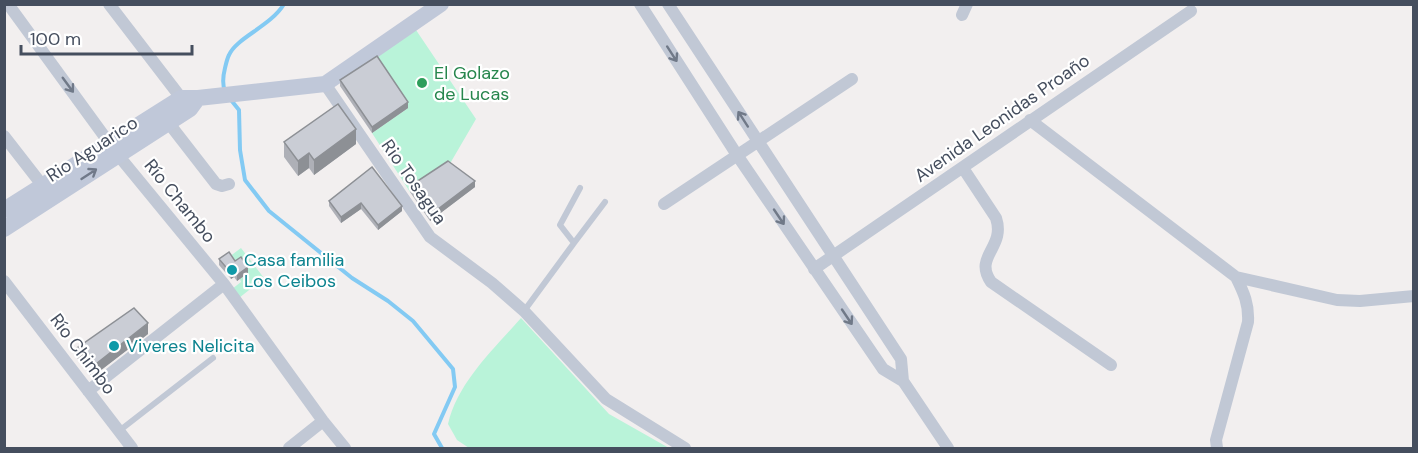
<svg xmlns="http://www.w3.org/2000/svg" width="1418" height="453" font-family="'DM Sans',sans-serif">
<rect width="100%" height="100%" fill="#f2efef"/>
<!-- green -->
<path fill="#b9f3d9" d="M416,30L476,119L448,167L410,192L372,133L408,108L374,58Z
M241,248L264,278L239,298L232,289L241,282L235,267L229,257Z
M521,318L609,414L669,448H469L457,440L448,424C458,382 493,350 521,318Z"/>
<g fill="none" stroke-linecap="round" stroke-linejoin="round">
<!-- stream -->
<path stroke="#83caf3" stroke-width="4" d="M225,91C222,84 223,76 225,68C226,64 227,59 229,55C236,38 271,26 284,4
M231,100L239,110L240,150L245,180L269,211L352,278L388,301L413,321L453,369L455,387L434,434L442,448"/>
<!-- service -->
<path stroke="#c1c8d5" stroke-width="6" d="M574,243L605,202
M524,311L574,243L560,225L580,188
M119,431L213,358"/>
<!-- minor -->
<path stroke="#c1c8d5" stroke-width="12" d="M8,4L118,155L224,284L323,421L345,448
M109,4L185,103
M640,4L737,155L883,369L903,381
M668,4L901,359L903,381L948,448
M962,15L967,4
M325,84L430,237L492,283L524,311L606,399L685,448
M164,117L216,184L222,186L229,184
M1030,120L1236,277C1244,293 1249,304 1248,322L1216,440L1217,448
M4,136L46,190
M963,168L996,218C1006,248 973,256 991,282L1111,365
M664,204L852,79
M814,269L1191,11
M1236,277L1337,300L1360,301L1414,296
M4,281L132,448
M88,391L224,284
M289,448L323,421"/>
<!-- secondary -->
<path stroke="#c0c8d9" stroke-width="16" d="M4,210L181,98H198L325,84L441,4
M4,229L190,109L198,98"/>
</g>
<!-- wall -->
<path fill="#aeb0b7" d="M340,80L408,108L372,133L340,86Z
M284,142L356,144L314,175L309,168L298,176L284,157Z
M372,167L402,211L378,230L361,209L341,223L329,206V201Z
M410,186L475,187L430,221L410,192Z
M219,259L235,261L248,273L237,281L234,277L231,279L219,265Z
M148,334L92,377L77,358V348Z"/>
<!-- shaded-wall -->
<path fill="#8d9095" d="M408,102V108L372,133V127Z
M356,129V144L314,175V160Z
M309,153V168L298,176V161Z
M475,181V187L430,221V215Z
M361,203V209L341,223V217Z
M402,206V211L378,230V225Z
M248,267V273L237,281V275Z
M234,271V277L231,279V273Z
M148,323V334L92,377V367Z"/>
<!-- building -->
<path fill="#cacdd5" stroke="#8d9095" stroke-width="1.5" d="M377,56L408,102L372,127L340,80Z
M338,104L356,129L314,160L309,153L298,161L284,142Z
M448,161L475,181L430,215L410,186Z
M372,167L402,206L378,225L361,203L341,217L329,201Z
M229,252L235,261L241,257L248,267L237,275L234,271L231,273L219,259Z
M134,308L148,323L92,367L77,348Z"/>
<!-- one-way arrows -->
<defs><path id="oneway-shaft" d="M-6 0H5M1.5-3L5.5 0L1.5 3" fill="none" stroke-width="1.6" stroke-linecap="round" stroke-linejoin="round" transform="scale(1.5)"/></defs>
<g stroke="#707988">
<use href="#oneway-shaft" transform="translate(672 54) rotate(57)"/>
<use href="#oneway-shaft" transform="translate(68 85) rotate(54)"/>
<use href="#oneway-shaft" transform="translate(743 119) rotate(-123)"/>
<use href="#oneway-shaft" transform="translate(779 217) rotate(56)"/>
<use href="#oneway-shaft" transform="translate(847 317) rotate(56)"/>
</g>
<use stroke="#707989" href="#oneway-shaft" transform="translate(89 174) rotate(-33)"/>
<!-- markers -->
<circle fill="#2e9e5b" stroke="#fff" stroke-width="2" cx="422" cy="83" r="6"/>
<g fill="#0f9aa8" stroke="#fff" stroke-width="2">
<circle cx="232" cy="270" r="6"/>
<circle cx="114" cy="346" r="6"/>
</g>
<g text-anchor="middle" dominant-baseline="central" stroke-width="4.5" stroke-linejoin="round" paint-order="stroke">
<!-- leisure labels -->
<g font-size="18" fill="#27864d" stroke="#fff" text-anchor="start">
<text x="434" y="73">El Golazo<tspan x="434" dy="21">de Lucas</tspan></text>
</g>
<!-- street labels -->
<g font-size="18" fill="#454e5e" stroke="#fff">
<text transform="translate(1002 118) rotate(-35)">Avenida Leonidas Proaño</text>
<text transform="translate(92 149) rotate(-33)">Rio Aguarico</text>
<text transform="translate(414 182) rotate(55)">Rio Tosagua</text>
<text transform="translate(180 201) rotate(51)">Río Chambo</text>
<text transform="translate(83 354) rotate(53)">Río Chimbo</text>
</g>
<!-- culture labels -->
<g font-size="18" fill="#0d838f" stroke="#fff" text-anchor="start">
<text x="244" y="260">Casa familia<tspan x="244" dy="21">Los Ceibos</tspan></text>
<text x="126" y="346">Viveres Nelicita</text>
</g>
</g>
<!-- border -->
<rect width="1418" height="453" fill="none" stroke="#454e5e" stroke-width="12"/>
<!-- scale -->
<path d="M21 45v9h171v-9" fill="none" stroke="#454e5e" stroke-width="3"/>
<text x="30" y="45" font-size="18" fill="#454e5e" stroke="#ffffff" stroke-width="4.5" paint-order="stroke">100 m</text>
</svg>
